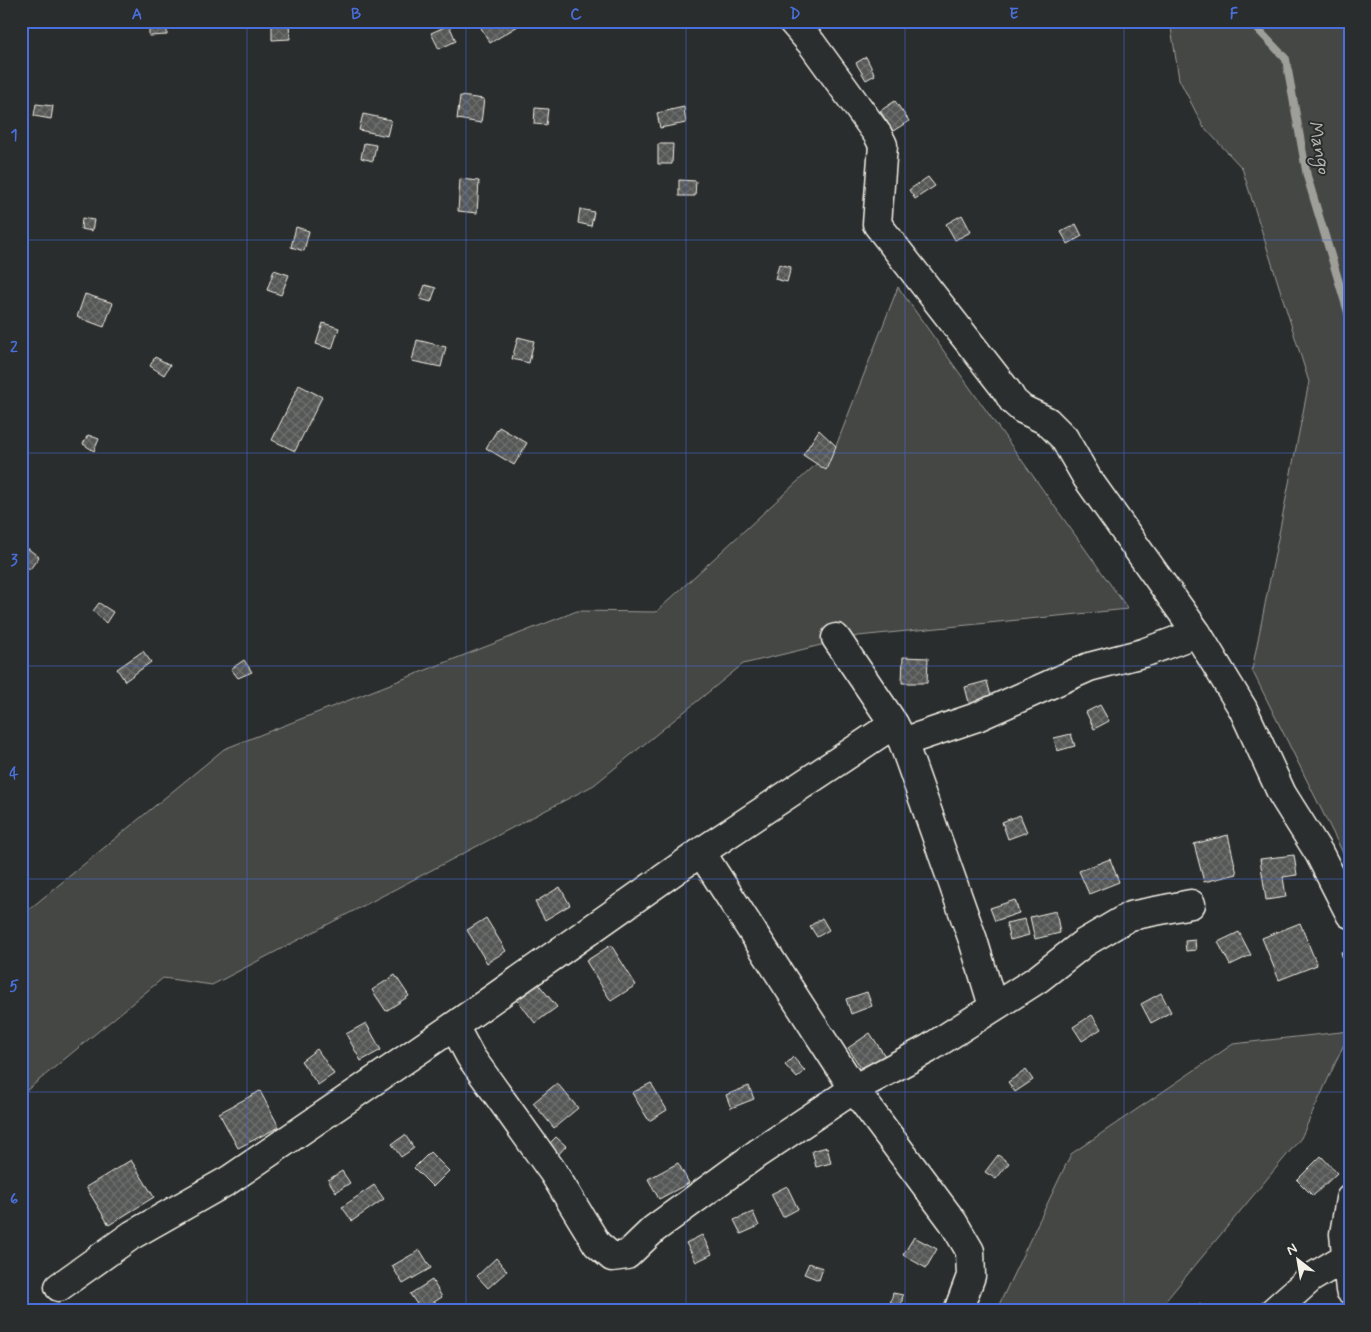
<svg xmlns="http://www.w3.org/2000/svg" width="1371" height="1332" font-family="Mynerve,sans-serif">
<defs>
<pattern id="building-cross-hatch" width="8" height="8" patternUnits="userSpaceOnUse" patternTransform="scale(1.25)"><rect width="8" height="8" fill="#555756"/><path d="M0 0l8 8M0 8l8-8" fill="none" stroke="#6e706e"/></pattern>
</defs>
<rect width="100%" height="100%" fill="#2a2d2e"/>
<filter id="ink" filterUnits="userSpaceOnUse"><feTurbulence type="fractalNoise" baseFrequency=".02" numOctaves="2"/><feDisplacementMap in="SourceGraphic" scale="10" xChannelSelector="R" yChannelSelector="G"/><feConvolveMatrix kernelMatrix="1 2 1 2 8 2 1 2 1" color-interpolation-filters="sRGB"/></filter>
<g filter="url(#ink)">
<!-- green -->
<path fill="#444645" stroke="#9c9c96" d="M1170,21H1350V867L1252,670L1309,382L1242,168L1203,126L1179,79Z
M898,287L1128,609L858,636L743,664L594,785L212,985L163,978L21,1095V916L224,749L577,611L656,612L836,446Z
M1350,1031L1301,1138L1163,1304L1160,1311H996L1071,1154L1233,1044Z"/>
<g fill="none" stroke-linecap="round" stroke-linejoin="round">
<!-- stream -->
<path stroke="#9f9f9a" stroke-width="8" d="M1250,21L1286,59L1307,176L1350,319"/>
</g>
<!-- building -->
<path fill="url(#building-cross-hatch)" stroke="#f4f1e8" d="M149,21H167V35L149,36Z
M477,21H515L518,26L490,43Z
M289,23L290,39L272,40V24Z
M449,25L456,41L439,49L431,33Z
M866,57L875,75L866,80L856,63Z
M460,96L484,99L481,123L457,119Z
M895,101L909,121L893,131L880,111Z
M36,104L53,106L51,119L34,116Z
M684,107L686,123L660,128L657,113Z
M535,108L548,109L546,125L534,124Z
M363,114L391,120L387,136L359,130Z
M364,143L376,145L373,161L361,158Z
M658,144H673L672,164H658Z
M928,177L935,186L915,199L909,190Z
M460,179L479,181L477,213L458,211Z
M679,180L696,181L695,196H679Z
M580,209L594,212L591,226L578,223Z
M962,215L971,232L955,240L946,224Z
M82,218L94,220L92,231L81,229Z
M1076,224L1082,236L1068,244L1061,232Z
M296,227L309,231L304,251L291,247Z
M779,264L791,267L787,282L775,279Z
M274,270L289,275L281,295L267,290Z
M425,285L436,288L431,302L420,299Z
M85,294L113,303L104,327L77,317Z
M323,323L339,328L332,349L316,344Z
M518,337L534,341L529,363L512,359Z
M417,340L446,347L441,367L412,361Z
M155,357L170,365L164,375L150,366Z
M299,385L322,397L295,451L272,440Z
M499,427L527,443L514,465L486,448Z
M819,430L836,446L826,470L803,455Z
M88,435L99,439L94,451L83,444Z
M27,548L39,557L30,569L21,563V556Z
M99,603L113,612L106,623L93,611Z
M143,651L151,662L125,681L117,669Z
M903,657L928,658L927,683H902Z
M244,660L252,672L238,678L231,669Z
M987,681L992,700L970,706L965,687Z
M1100,705L1109,721L1094,729L1086,712Z
M1071,734L1075,746L1057,751L1054,738Z
M1020,815L1027,832L1008,839L1002,822Z
M1228,835L1237,874L1204,882L1194,844Z
M1294,855L1297,875L1283,877L1286,897L1266,900L1260,859Z
M1110,859L1119,882L1089,894L1079,871Z
M560,887L570,905L545,920L535,902Z
M1015,900L1019,913L995,921L990,908Z
M1056,911L1060,933L1035,939L1030,917Z
M486,918L506,951L487,963L467,930Z
M822,918L829,930L817,937L810,926Z
M1025,919L1029,935L1010,940L1006,923Z
M1300,923L1317,965L1279,980L1262,938Z
M1239,932L1251,955L1230,965L1218,942Z
M1195,940L1196,950L1186,951L1185,941Z
M611,945L636,985L611,1001L586,961Z
M1350,950V973L1347,974L1341,952Z
M395,975L409,996L386,1011L372,990Z
M536,981L557,1007L535,1023L515,997Z
M867,992L872,1006L851,1014L846,999Z
M1161,993L1171,1012L1151,1023L1141,1004Z
M1092,1015L1101,1029L1082,1041L1073,1027Z
M366,1023L381,1050L361,1061L346,1034Z
M870,1033L885,1056L863,1071L848,1048Z
M317,1049L334,1074L318,1085L301,1061Z
M793,1057L805,1071L797,1078L785,1065Z
M1026,1070L1033,1080L1015,1092L1008,1082Z
M557,1083L578,1108L554,1128L533,1103Z
M651,1083L667,1110L649,1121L632,1093Z
M749,1086L754,1099L731,1108L726,1095Z
M260,1091L279,1127L238,1148L219,1113Z
M405,1135L414,1148L401,1157L392,1144Z
M556,1137L566,1146L557,1156L546,1147Z
M827,1147L831,1163L816,1167L812,1151Z
M430,1152L449,1171L433,1187L414,1168Z
M998,1155L1009,1163L996,1179L985,1172Z
M1321,1156L1337,1173L1313,1196L1297,1180Z
M131,1160L154,1197L109,1225L86,1187Z
M678,1163L689,1183L659,1199L648,1179Z
M342,1171L350,1183L336,1192L328,1180Z
M374,1185L384,1199L352,1221L342,1207Z
M787,1186L798,1209L783,1217L771,1194Z
M753,1212L759,1226L741,1234L734,1220Z
M702,1235L712,1254L696,1262L686,1243Z
M914,1237L937,1249L926,1268L903,1255Z
M420,1250L431,1268L403,1284L392,1266Z
M496,1258L507,1271L488,1288L477,1276Z
M809,1263L823,1268L819,1280L804,1274Z
M432,1280L442,1297L421,1310L410,1294Z
M893,1293L903,1295L901,1306L890,1304Z
M1199,1304L1210,1311H1194Z"/>
<g fill="none" stroke-linecap="round" stroke-linejoin="round">
<defs>
<path id="minor" d="M792,21L812,44L878,135L883,145L877,224L1007,391L1013,401L1022,409L1047,421L1064,438L1087,478L1197,633L1243,709L1282,794L1319,853L1350,914
M836,638L894,724L903,742L973,940L993,1006
M903,742L977,717L1089,667L1143,653L1197,633
M701,852L854,1089L953,1222L970,1251L971,1276L958,1311
M454,1026L470,1056L553,1172L597,1244L612,1257L627,1255L654,1229L758,1153L854,1089L928,1049L1038,979L1084,943L1130,916L1191,904
M1350,1199L1344,1234L1350,1290
M59,1287L132,1235L229,1180L454,1026L701,852L894,724
M1274,1311L1311,1278L1346,1257"/>
</defs>
<!-- minor casing -->
<use href="#minor" stroke="#f4f1e8" stroke-width="31"/>
<!-- minor -->
<use href="#minor" stroke="#2a2d2e" stroke-width="28"/>
</g>
</g>
<!-- grid -->
<path fill="none" stroke="#486fdb" stroke-width="1" stroke-opacity="0.55" d="M247,21V1311M466,21V1311M686,21V1311M905,21V1311M1124,21V1311M21,240H1350M21,453H1350M21,666H1350M21,879H1350M21,1092H1350"/>
<g text-anchor="middle" dominant-baseline="central" stroke-width="4" stroke-linejoin="round" paint-order="stroke">
<!-- water labels -->
<g font-size="19" font-style="italic" fill="#b5b3ae" stroke="#2a2d2e">
<text transform="translate(1319 147) rotate(79)">Mango</text>
</g>
</g>
<!-- margin -->
<rect width="1371" height="1332" fill="none" stroke="#2a2d2e" stroke-width="55"/>
<!-- north arrow -->
<g transform="translate(1298 1260) rotate(329)" stroke="#2a2d2e" stroke-width="4" paint-order="stroke">
<path d="M0-4L9 19L0 12L-9 19Z" fill="#f4f1e8"/>
<text y="-8" font-size="14" font-weight="bold" text-anchor="middle" fill="#f4f1e8">N</text>
</g>
<rect x="28" y="28" width="1316" height="1276" fill="none" stroke="#486fdb" stroke-width="2"/>
<g font-size="16" text-anchor="middle" font-weight="bold" fill="#486fdb">
<text x="137" y="19">A</text>
<text x="356" y="19">B</text>
<text x="576" y="19">C</text>
<text x="795" y="19">D</text>
<text x="1014" y="19">E</text>
<text x="1234" y="19">F</text>
<text x="14" y="140">1</text>
<text x="14" y="352">2</text>
<text x="14" y="565">3</text>
<text x="14" y="778">4</text>
<text x="14" y="991">5</text>
<text x="14" y="1204">6</text>
</g>
</svg>
